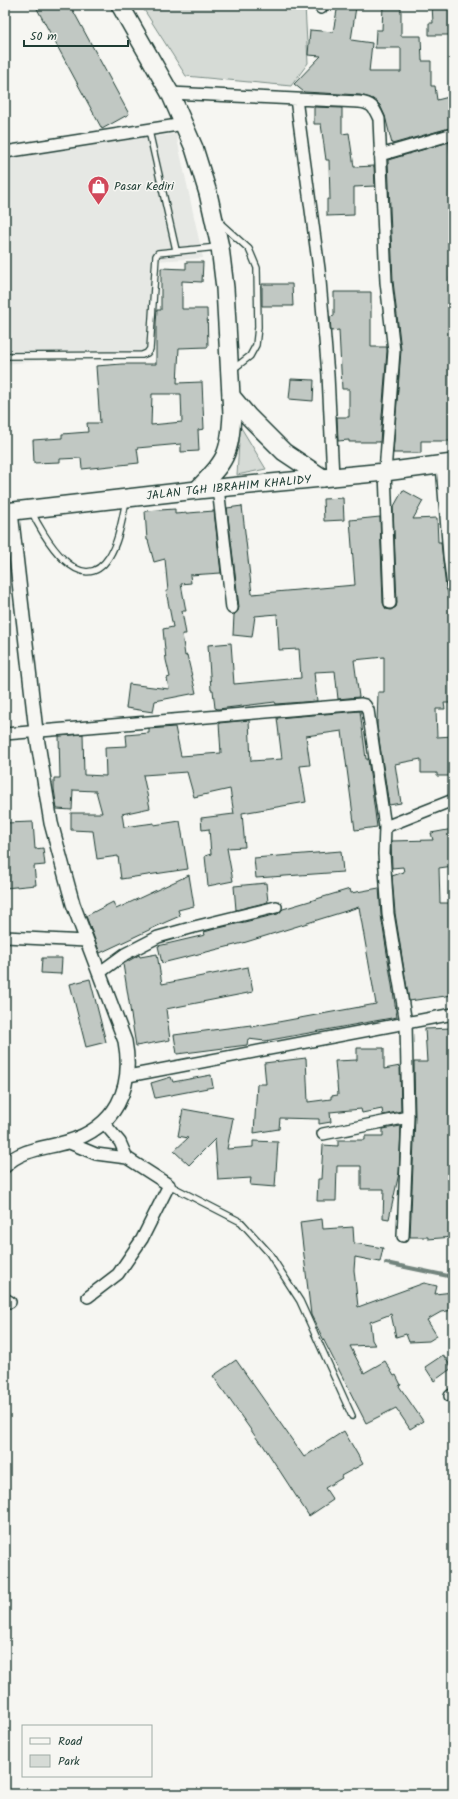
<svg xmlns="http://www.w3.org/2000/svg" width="458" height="1799" font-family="Kalam,sans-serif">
<rect width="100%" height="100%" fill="#f6f6f2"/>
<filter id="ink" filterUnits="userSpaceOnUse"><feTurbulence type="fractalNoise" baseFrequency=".025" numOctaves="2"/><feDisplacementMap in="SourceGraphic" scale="8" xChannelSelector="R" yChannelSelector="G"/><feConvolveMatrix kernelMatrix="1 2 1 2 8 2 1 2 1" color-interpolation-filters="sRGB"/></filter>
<g filter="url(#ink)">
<!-- built -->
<path fill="#e6e8e4" d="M176,134L203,258L154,261L153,350L5,364V155Z"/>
<!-- green -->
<path fill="#d6dbd6" stroke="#7a8c85" d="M141,5H305L308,63L291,86L186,76Z
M240,426L266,469L237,475Z"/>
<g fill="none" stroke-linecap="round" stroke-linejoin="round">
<!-- stream -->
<path stroke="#72847d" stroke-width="4" d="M386,1263L453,1277"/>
</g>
<!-- building -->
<path fill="#c1c8c3" stroke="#1f3d34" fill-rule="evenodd" d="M35,5H70L129,114L102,129Z
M338,5L356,7L351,40L372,43L369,72H401V48H375L376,30H382L383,5H401V36H421L422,61H431V86H435L437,100L453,96V127L392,144L385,116L380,105L373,99L360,95L304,92L294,84L321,56L308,55L310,30L333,32Z
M432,5H453V35H429V23H433Z
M314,107L342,108V134L349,133L354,167L374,166L375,186L354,187V215L327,216V199H330L329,160H326L321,124H314Z
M449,142L453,177V277H450V313H452L453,322V441H421V453H393L401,350L393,281L388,160Z
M186,262H203L202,282L182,281V309H207L208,347L179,348L177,383L202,382L204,429L198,430L199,451L181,452V444L137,448L139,463L82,469L81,458L60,459V462L34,463L33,440L62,438V434L88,432L87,423H100L96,366L122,364H156V323L157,310H161V268L186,269ZM152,394H181L182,422L151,425Z
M262,284H292L293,306H262Z
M334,292H371V347H387V351L380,442H349V440L338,441L337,417H349V389H342L339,330L331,331L330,317L334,316Z
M291,379L314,380L313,401L289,399Z
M403,490L423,501L413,519L437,518L438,542H441L446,588L448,592L450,605V639H453V703H444L445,709H436L437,737L453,736V770L449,771V776H437V773H421V759L395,764L401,803L389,805L377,726L378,692H384V657L354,660L359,697L338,699L335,671L314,672L317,701L276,704L275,702L218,709L215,708L213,690H211L208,645L231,643L234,684L301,678L299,649L279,650L277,614L255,616L252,637L233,635L234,615L238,611L239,607L227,508L242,506L252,594L355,585L350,520L380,517L383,603L386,609L391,610L396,607L397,603L393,508Z
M343,498L344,520L324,521L323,499Z
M175,509V514L214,511L221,573L190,575L191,583L181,584L186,611H182L186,634H182L185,656L187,655L196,693L155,701L153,712L126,708L129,684L169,689L167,678L170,677L166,660L163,629L173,627L166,591H168L165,559L154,562L148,540H147L145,511Z
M360,711L366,759H368L377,827L355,830L342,731L306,736L310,765L300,766L306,802L242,813L245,847L227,848L233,881L208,886L205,856L211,854L209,829L202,830L201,818L234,814L230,789L194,797L187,772L143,775L150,808L122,814L124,827L154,823V825L180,821L188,869L121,879L118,856L97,859L93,831L71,830V813H102L96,791L73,790L72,810L57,809L54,789V778H60L59,736L83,734L84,775L106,776L105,747L127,746L126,735L149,733V729L175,727L181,756L221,753L219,723L249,720L251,761L282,759L277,718Z
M33,822L35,849L43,848L45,865L34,866L36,885L5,888V823Z
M453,829V866L439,868L440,903H453V995L409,1001L395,913L392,876L404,872L403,867L392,868L391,841L433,840L431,833Z
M341,851L343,872L256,878L254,858Z
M189,875L194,906L178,910L180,916L166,922L100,953L86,916L113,902L116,909Z
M266,883L268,902L236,910L234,886Z
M379,888L381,915L397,1017L265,1041L248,1039L247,1045L177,1054L174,1035L251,1025V1027L376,1004L359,907L243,943L162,963L158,946L205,935L204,932L215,929L278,914L283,909L350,889L351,893Z
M157,954L162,984L248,967L253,992L166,1009L170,1040L136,1046L123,964L139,955L140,957Z
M42,958H62L61,974L41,973Z
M90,979L106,1042L86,1047L70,984Z
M452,1028L453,1237L428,1239V1237H410L415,1117L414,1062H427L425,1029Z
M357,1048H384V1069L400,1066L401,1111L383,1115L382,1109L362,1113L361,1109L330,1112L331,1122L319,1124V1119L280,1118L279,1129L254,1133L257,1084H266L264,1063L306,1058L308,1102L331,1099V1096L338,1095L335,1061L357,1060Z
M211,1075L213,1087L155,1098L151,1083L171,1077L173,1082Z
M183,1109L233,1118L227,1149L253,1147V1141L278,1142L275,1187L250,1185L251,1178L218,1180L215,1139L189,1165L174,1151L188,1138L178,1136Z
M401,1126L399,1173L389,1219L383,1218L384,1189H361V1166H337L336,1201H317L318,1179H321L323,1145L338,1146V1140H365V1136H383V1129Z
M322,1219L323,1229L353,1227L354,1243L383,1248L380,1262L355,1257L354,1270L358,1307L424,1283L437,1286L435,1294L453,1292V1310L441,1312L427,1320L437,1336L429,1341L409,1342L406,1334L396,1337L391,1314L370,1322L372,1340L375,1345L350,1346L364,1373L385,1361L394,1376L396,1375L401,1385L399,1386L423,1421L410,1429L396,1408L366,1423L311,1315L300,1222Z
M443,1355L452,1368L434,1381L425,1367Z
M236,1360L304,1457L344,1431L363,1464L341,1476L342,1478L325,1488L333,1500L309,1516L261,1442L260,1443L213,1376Z"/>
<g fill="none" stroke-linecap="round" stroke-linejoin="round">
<defs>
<path id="service" d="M149,131L176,250
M219,222L249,249L257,268L258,327L256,345L250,356L232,370
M5,356L142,355L147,353L150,349L156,256L158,253L218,247
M31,510C42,535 81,601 109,557C119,541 122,519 126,501
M169,1185L241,1222L269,1253L300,1301L352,1416"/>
<path id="minor" d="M321,8L322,5
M170,93L359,102C372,103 374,108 379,119L386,282L394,351L385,472L390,603
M296,99L319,269L328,375L333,477
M5,152L184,124
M380,155L453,134
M442,465L449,555L453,587
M218,488L232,608
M5,734L361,704L365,705L368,710L385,827L453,800
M385,827L384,854L388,914L406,1023L408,1117L403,1236
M5,937L86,941
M99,973L125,954L158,937L194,927L276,907
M128,1076L453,1014
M103,1122L120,1142L127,1158
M323,1134L408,1117
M67,1142L96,1154L127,1158L169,1185L142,1239L118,1274L88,1297
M5,1299L10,1302
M450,1396L453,1394"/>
<path id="tertiary" d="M5,1166C20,1149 47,1148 67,1142C116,1127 134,1089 125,1041L73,904L51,823L36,731L11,512"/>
<g id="primary">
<path d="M120,5L170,93L194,148L208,193L220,247L225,288L232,414C230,456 225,461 197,490"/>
<path d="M231,396L248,416L284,452L323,478"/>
<path id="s1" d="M5,512L197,490L385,472L453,463"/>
</g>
</defs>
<!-- service casing -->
<use href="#service" stroke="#1f3d34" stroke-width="8"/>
<!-- minor casing -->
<use href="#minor" stroke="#1f3d34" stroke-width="14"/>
<!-- tertiary casing -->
<use href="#tertiary" stroke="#1f3d34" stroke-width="16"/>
<!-- primary casing -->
<use href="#primary" stroke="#1f3d34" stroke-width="20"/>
<!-- service -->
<use href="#service" stroke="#f6f6f2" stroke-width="5.5"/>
<!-- minor -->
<use href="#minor" stroke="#f6f6f2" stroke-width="11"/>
<!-- tertiary -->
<use href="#tertiary" stroke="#f6f6f2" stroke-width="13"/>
<!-- primary -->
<use href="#primary" stroke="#f6f6f2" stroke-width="17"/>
</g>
</g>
<!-- icons -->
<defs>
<symbol id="shop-pin" viewBox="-11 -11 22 30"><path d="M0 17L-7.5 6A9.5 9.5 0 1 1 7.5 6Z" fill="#d1495b" stroke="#f6f6f2"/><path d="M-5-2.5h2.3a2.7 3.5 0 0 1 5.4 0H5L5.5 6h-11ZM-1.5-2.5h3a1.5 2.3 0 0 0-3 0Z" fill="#fff"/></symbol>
</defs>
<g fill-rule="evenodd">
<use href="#shop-pin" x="86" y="174" width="25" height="34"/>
</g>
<g text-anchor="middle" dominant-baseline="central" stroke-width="3" stroke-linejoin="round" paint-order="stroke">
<!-- poi labels -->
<g font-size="12" fill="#1f3d34" stroke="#f6f6f2" text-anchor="start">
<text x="114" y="186">Pasar Kediri</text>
</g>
<!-- street labels -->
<g font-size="12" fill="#1f3d34" stroke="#f6f6f2">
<text stroke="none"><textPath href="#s1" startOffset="225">JALAN TGH IBRAHIM KHALIDY</textPath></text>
</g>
</g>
<!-- margin -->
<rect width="458" height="1799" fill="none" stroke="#f6f6f2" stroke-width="20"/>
<rect x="10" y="10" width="438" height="1779" fill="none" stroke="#1f3d34" stroke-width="1.5" filter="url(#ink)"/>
<!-- legend -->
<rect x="22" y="1725" width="130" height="52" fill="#f6f6f2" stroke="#a0aca6"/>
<rect x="30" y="1738" width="20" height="6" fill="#f6f6f2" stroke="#a0aca6"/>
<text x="58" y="1745" font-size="12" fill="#1f3d34">Road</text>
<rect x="30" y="1755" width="20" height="12" fill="#d6dbd6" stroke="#a0aca6"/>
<text x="58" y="1765" font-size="12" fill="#1f3d34">Park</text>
<!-- scale -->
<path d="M24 40v6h104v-6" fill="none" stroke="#1f3d34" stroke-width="2"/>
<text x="30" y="40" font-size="12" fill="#1f3d34" stroke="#f6f6f2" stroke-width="3" paint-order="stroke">50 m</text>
</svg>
